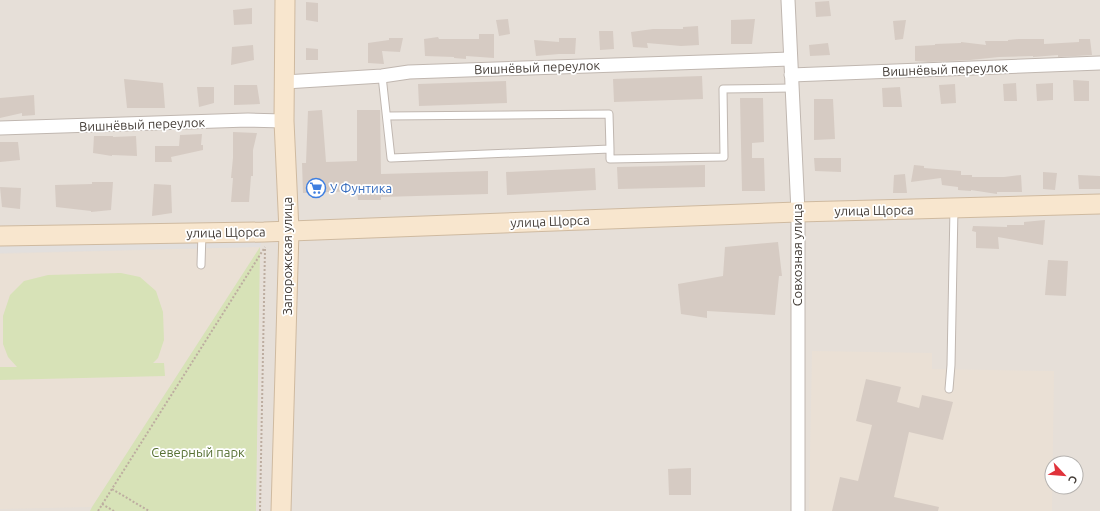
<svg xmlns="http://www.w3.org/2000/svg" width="1100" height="511" font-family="Ubuntu,sans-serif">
<rect width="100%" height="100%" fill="#f3eee9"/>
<!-- residential -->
<path fill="#e6dfd8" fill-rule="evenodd" d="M0,0H1100V511H0ZM1052,463H1076V487H1052Z"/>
<!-- education -->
<path fill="#eae0d5" d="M260,247L92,507L0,509V254Z
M812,351L932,353V369L1054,371L1052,511H809Z"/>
<!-- green -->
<path fill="#d7e2b7" d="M260,247L256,511H90L92,507Z
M121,273L140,277L156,291L163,312L164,340L158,358L153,363H164L165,376L0,380V367H17L8,357L3,344V316L10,295L24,281L48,275Z"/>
<!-- parking -->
<path fill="#e2dfdd" d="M264,232L260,247L0,253V236Z"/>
<!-- building -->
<path fill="#d6cbc3" d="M829,1L831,16L816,17L815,2Z
M306,2L318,3V22L306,20Z
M252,8V24L234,25L233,10Z
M508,19L510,34L499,36L496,20Z
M755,19L752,44H731V20Z
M906,20L903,39L895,40L893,21Z
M698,26L699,45L681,46L647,43L648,48L633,47L631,32L653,29H683V27Z
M599,31H613L614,49L600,50Z
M479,34H494V58L466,56V59L454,58V57L425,56L424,39L438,37L439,39H479Z
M389,38H403L400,52L382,51L384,64L368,63V43L389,40Z
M559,38H576L575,54H559L536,56L534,40L559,42Z
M1019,39H1044V44L1079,42V39H1090L1092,55L1058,57V55L1033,57V56L999,57L970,60L928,62L915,61V46L935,45V44L961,43V42L986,45L985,41H1008V40Z
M828,43L830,55L810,56L809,45Z
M253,45L254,60L231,65L232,47Z
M306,48L318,49V60H306Z
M702,76L703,99L614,102L613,79Z
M124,79L163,83L165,108H127Z
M1073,80L1089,81V101H1074Z
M506,81L507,103L419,106L418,84Z
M1016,83L1017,101H1004L1003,84Z
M1053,83V100L1037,101L1036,84Z
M955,84L956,103L941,104L939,85Z
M234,85H257L260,104L234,105Z
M197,87H214V103L199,107Z
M900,87L902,107H883L882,88Z
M34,95L35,115L22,116V113L0,118V98Z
M740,98H763L764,142L752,143V158H764L765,191H742Z
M814,99H833L835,139L814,140Z
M322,110L326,162L357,161V110H380L381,174L488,171V194L381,197V200H358L357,191L303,193L302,163H306L308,111Z
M233,132L257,133L253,150V176H251L249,202H231L233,178H231L233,158Z
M202,134L201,145H203V150L171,157L172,162H155V146H179L180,135Z
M94,136H113V137L136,136L137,156L112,155V156L93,153Z
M0,142H18L20,160L0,162Z
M814,158H841V172L815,171Z
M705,165V187L618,189L617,167Z
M914,165L924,166V168L961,171V175H972V177H1004L1021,175L1022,192H997V194L971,190V191L958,190V187L942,185L941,178L911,182Z
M595,168L596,190L507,195L506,172Z
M1043,172L1057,173L1055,190L1043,189Z
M905,174L907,193H893L894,175Z
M1078,175L1100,176V189H1079Z
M92,182H113L111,210L91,212V211L56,207L55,185L92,184Z
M154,184L171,185L172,213L152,216Z
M0,187L21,188L20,209L2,207Z
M1045,220L1043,245L998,237L999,249L976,248V232L972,231L973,226L1007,227V225H1024V222Z
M778,242L782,276H779L775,315L707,311V318L681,314L678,284L723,276L725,247Z
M1048,260L1068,261L1066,296L1045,295Z
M866,379L901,387L897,402L919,408L922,395L953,402L943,440L909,432L894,497L939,507L938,511H832L840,477L858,481L872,425L856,421Z
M691,468V495H669L668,469Z"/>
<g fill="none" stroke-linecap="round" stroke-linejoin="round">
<defs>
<path id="lane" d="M382,76L391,158L610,149V159L724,157L723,89L791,88
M387,116L609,114L610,149
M201,265L202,233
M949,389L951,365L954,208"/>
<path id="street" d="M788,0L798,212V511
M791,75L1100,63
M285,82L382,76L409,72L790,59
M0,128L248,120L284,121"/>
<path id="secondary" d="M0,236L264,232L798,212L1100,204
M281,511L289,231L284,121L285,0"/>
</defs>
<!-- lane casing -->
<use href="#lane" stroke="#c0b7b0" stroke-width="9"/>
<!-- street casing -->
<use href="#street" stroke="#c0b7b0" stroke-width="15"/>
<!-- secondary casing -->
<use href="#secondary" stroke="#cfbaa0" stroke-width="21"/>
<!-- path -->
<path stroke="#bdada0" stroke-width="2" stroke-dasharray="2 2" stroke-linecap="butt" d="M112,489L149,511
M102,504L114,511
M98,511L265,247
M260,511L265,248"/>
<!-- lane -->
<use href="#lane" stroke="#fff" stroke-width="7"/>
<!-- street -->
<use href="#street" stroke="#fff" stroke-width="13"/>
<!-- secondary -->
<use href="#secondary" stroke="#f8e6ce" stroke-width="19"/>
</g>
<!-- icons -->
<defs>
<symbol id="supermarket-ring" viewBox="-11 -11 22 22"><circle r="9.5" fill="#fff" stroke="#3f7fe0" stroke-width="1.5"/><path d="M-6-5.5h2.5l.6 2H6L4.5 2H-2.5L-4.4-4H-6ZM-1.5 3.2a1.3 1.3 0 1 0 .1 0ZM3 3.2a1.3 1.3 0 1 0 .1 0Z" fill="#3f7fe0"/></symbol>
</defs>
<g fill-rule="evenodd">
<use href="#supermarket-ring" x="305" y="177" width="22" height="22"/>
</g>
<g text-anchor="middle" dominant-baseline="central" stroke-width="3.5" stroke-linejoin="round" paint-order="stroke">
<!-- street labels -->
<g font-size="13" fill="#453e38" stroke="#fff">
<text transform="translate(537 67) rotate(-2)">Вишнёвый переулок</text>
<text transform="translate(945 69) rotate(-2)">Вишнёвый переулок</text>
<text transform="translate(142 124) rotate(-2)">Вишнёвый переулок</text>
<text transform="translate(874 210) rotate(-1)">улица Щорса</text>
<text transform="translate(550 221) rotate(-2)">улица Щорса</text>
<text transform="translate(226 232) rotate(-1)">улица Щорса</text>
<text transform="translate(797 255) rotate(-90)">Совхозная улица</text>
<text transform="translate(287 256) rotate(-90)">Запорожская улица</text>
</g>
<!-- shop labels -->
<g font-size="13" fill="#366cbe" stroke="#fff" text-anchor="start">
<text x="330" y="188">У Фунтика</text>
</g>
<!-- park labels -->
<g font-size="13" fill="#567033" stroke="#fff">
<text x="198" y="452">Северный парк</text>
</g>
</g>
<!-- north arrow -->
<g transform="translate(1064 475) rotate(116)"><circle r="19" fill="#ffffff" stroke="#b5b2af"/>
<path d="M0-3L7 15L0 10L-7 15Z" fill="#e0333b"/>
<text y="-6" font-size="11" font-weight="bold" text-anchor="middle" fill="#453e38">С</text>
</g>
</svg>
